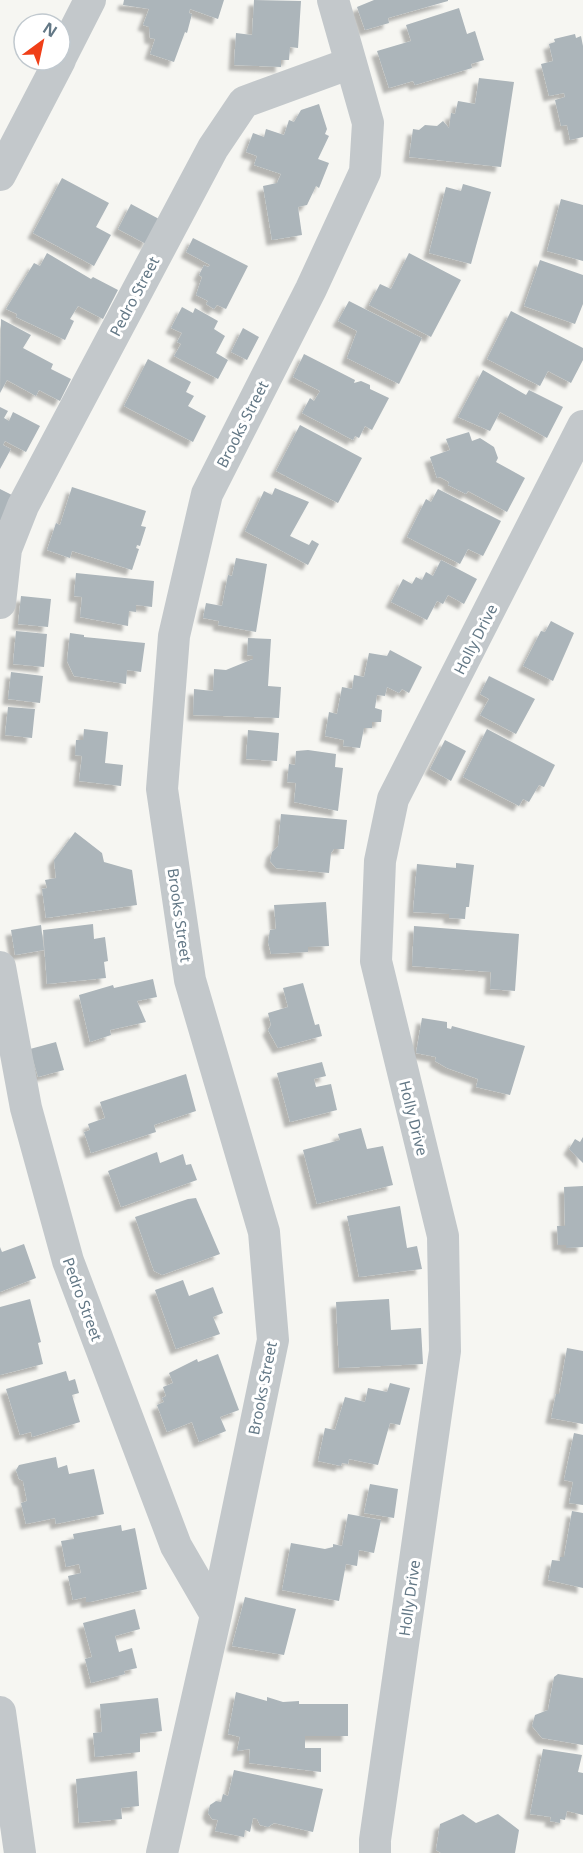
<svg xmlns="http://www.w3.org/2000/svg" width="583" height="1853" font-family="'Noto Sans',sans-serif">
<defs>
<filter id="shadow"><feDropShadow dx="-5.5" dy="5.5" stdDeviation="1.5" flood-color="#0004"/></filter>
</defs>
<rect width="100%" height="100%" fill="#f6f6f2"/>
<!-- building -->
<path fill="#acb5ba" filter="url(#shadow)" d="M124,0H224L218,19L190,9L189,13L192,14L187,33L185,32L174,62L150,54L155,39L150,38L149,27L143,25L149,9L123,5Z
M254,0L301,1L298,48L290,47L289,60H281V67L234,65L236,33L252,35Z
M374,0H448V1L388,18L389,23L365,30L357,7Z
M459,8L467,34L475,31L484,60L471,64L472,68L415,85L413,81L389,88L377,51L411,41L406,25Z
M575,34L576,38L581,36L583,46V137L570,140L567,125L561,126L555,100L565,97L564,93L549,96L541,64L553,61L549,44L555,42L554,39Z
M479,78L514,82L501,167L409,157L413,129L419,130L425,125L437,126L443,121L449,128L451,113L455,114L458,101L475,104Z
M319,104L327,129L325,134L329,136L318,159L329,163L319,188L316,186L307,205L298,207L302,235L272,240L263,186L277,183L281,174L254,165L257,156L246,152L253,133L264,137L266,129L284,135L289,120L294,122L301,110Z
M62,178L109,203L96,227L111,235L94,266L33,233Z
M463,184L491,192L471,264L429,253L446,187L461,191Z
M561,199L583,205V261L547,251Z
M131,204L159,219L146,244L118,229Z
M193,238L248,266L226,309L217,305L214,309L206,304L208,301L196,295L202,277L199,275L204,265L208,267L210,265L186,252Z
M47,253L91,279L93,277L118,290L103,319L78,306L70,319L74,321L65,340L16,317L17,314L6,309L34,263L40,266Z
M409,253L461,280L431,337L369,305L380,284L391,289Z
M540,260L583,275V304L575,324L524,306Z
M349,301L422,338L399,384L347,358L357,331L338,321Z
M182,307L193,313L195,308L218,321L214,329L225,336L216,353L228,360L218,379L174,356L181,344L177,342L182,333L171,328Z
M511,311L583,348V360L571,383L548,371L540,386L487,359Z
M1,319L31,335L23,348L53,364L51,369L71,379L60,401L39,390L36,396L7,380L0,393Z
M243,328L259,337L247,360L231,352Z
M304,354L355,380L354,383L361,381L370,385V389L389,398L372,430L365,426L359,438L355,436L353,440L302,413L310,398L314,401L320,391L293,377Z
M148,359L191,382L186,392L194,396L188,406L206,416L193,442L124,406Z
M483,370L526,395L529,390L563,407L547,438L500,412L490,431L458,417Z
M0,407L8,411L4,418L9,421L13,412L40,426L26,452L5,441L3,445L11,449L0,469Z
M300,425L362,458L338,503L276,471Z
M469,432L472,441L480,438L494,447L498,458L496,462L525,478L507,512L468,491L466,494L448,485L449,482L440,477L437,478L430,457L450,450L446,439Z
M72,487L146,511L141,526L146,527L140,546L137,545L136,548L139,549L132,570L72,551L70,558L47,550L56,523L60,525Z
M275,488L309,502L290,536L309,545L312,540L319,544L308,565L245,531L264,491L272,495Z
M0,489L12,495L0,522Z
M438,489L501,521L483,556L468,549L460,564L407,537L426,499L431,502Z
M236,558L267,564L256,632L218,625L219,621L203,618L206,603L222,606L228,575L232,576Z
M441,560L477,579L464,604L448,595L443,604L437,601L427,620L391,602L403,579L412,584L416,577L422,580L426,572L433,576Z
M76,573L154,581L152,607L136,605V612L129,611L128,626L80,617L82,597L74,596Z
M21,596L51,599L48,627L18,624Z
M551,621L574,633L553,681L523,666L541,631L545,632Z
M16,631L47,634L44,667L13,664Z
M70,633L84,635V637L145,643L141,672L127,670L126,684L74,676L67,661Z
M248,638L271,639L268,686L281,687L279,718L193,715L194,689L213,691L214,669L226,670L253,659V656L247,655Z
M390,650L422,667L409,693L402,689L399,693L387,687L385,696L377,695L375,708L382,710L381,722H372V728H364L360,748L343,746L344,740L325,736L329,712L337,714L342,687L352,689L354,675L364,677L369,653L387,656Z
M11,672L43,676L40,703L8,699Z
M489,676L535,699L516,734L480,715L489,699L480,694Z
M8,707L35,709L32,738L5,735Z
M84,729L108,732L105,763L123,765L121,786L79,781L82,756L75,755L76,740H83Z
M487,729L555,765L544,787L539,785L529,802L523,799L519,806L463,777Z
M248,730L279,733L277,761L246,759Z
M445,740L466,751L451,781L430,769Z
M308,750L336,754L335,767L343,768L338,811L294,802L296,783L287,782L289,764L295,765L296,751Z
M281,814L347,820L344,849H334L331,853L329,873L276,868L270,861L272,852L278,846Z
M75,832L102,853L104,862L132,870L137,905L46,918L42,889L47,888L45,880L56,878L54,860Z
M456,863L474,865L469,907H466L465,919L449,918V914L413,912L417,864L456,868Z
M326,902L329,946L308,947V952L271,954L268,942L270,930L276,929L274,905Z
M93,924L94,939L105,937L108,961L104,962L106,978L47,984L43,930Z
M41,925L44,950L15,955L11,930Z
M414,926L519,934L515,991L490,989L491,972L412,966Z
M153,979L157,997L137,1001L146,1022L110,1030L111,1035L90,1042L79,995L113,985L114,988Z
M303,983L315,1025L319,1024L322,1036L278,1048L268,1030L271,1025L268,1013L288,1007L283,988Z
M422,1018L447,1022V1028L451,1029L452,1026L525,1046L510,1095L476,1087L478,1079L447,1068L435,1061L436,1057L416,1053Z
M56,1042L64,1070L38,1077L30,1049Z
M322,1062L326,1076L314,1079L316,1087L331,1084L337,1110L290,1122L277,1073Z
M186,1074L196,1111L154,1125L156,1132L91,1153L84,1132L90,1130L88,1124L105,1118L100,1102Z
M361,1128L367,1149L383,1146L393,1185L317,1204L303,1150L340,1140L338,1134Z
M583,1137V1163L569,1149L575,1139L580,1142Z
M157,1152L160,1163L183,1154L186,1165L191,1164L197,1180L121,1207L108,1171Z
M583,1186V1247L566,1248V1245H558L557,1226H565L564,1187Z
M196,1198L220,1254L162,1275L154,1271L135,1217L188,1199Z
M400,1206L407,1248L417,1246L422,1269L359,1277L347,1216Z
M24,1244L36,1278L0,1292V1247L2,1252Z
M183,1280L189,1296L213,1287L223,1313L213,1317L220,1334L176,1349L155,1290Z
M30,1299L41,1342L38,1343L43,1364L0,1375V1307Z
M389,1299L391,1330L421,1328L423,1364L339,1368L336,1302Z
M567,1348L583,1351V1424L551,1418L556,1394H559Z
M218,1354L239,1410L220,1417L226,1431L199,1442L192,1422L167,1432L157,1405L164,1402L162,1398L166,1396L163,1387L173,1383L169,1373L197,1359L198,1362Z
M66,1371L69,1381L75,1379L79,1393L72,1395L80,1422L32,1437L31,1432L20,1435L6,1389Z
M390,1383L410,1388L400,1425L390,1423L378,1465L349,1459L348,1464L342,1463L341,1466L318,1461L325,1428L335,1430L345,1397L365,1402L368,1388L387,1392Z
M574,1433L583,1435V1505L569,1503L573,1482L564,1480Z
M56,1457L58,1468L67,1465L69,1474L94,1469L104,1514L56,1524L55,1518L26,1524L21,1503L27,1501L23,1481L19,1479L16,1470L19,1465Z
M370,1484L398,1489L394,1518L364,1513Z
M572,1511L583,1513V1588L548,1580L552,1560L560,1561V1557H564Z
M348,1514L381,1520L374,1553L359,1550L357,1566L346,1564L339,1601L282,1590L291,1543L325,1549L333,1547V1544L342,1546Z
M121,1525L122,1531L135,1528L147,1589L90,1602H86V1597L73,1600L68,1576L81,1573L79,1564L66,1567L61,1541L74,1539L73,1534Z
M245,1597L296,1609L284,1655L232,1646Z
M135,1609L140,1629L115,1636L119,1652L132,1648L137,1668L124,1671L125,1674L91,1683L85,1659L92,1657L83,1623Z
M558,1674L583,1678V1745L542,1738L532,1726L535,1715L548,1710L554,1677Z
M236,1692L267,1701V1697L283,1702L299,1701V1704H348V1736H305V1748H321V1772L249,1763L250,1749L237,1751L240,1737L228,1734Z
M158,1698L162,1731L140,1734V1752L95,1757L93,1733L102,1732L100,1704Z
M543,1749L582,1755L578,1772L583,1773V1815L567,1811L565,1820L560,1819V1823L550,1821L551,1817L530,1814Z
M234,1770L323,1789L313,1832L274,1823L268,1827L260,1825L257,1819L253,1818L250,1832L245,1830L244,1837L215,1831L218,1820L212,1819L208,1813L210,1805L216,1801L221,1802L223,1794L228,1796Z
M137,1771L139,1806L121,1808L122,1819L79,1823L76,1779Z
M463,1814L476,1823L498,1814L519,1830L515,1853H441L436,1850L440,1824Z"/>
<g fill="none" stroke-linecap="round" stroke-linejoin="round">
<!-- street -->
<path stroke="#c3c8cb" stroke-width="32" d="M60,59L90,0
M0,175L60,60
M0,603L6,549L23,506L213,148L244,102L351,63
M0,967L26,1108L68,1261L176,1546L216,1615
M0,1712L20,1853
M162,1853L216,1615L273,1340L264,1232L190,980L162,789L174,636L207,494L311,289L365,172L368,123L333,0
M375,1853V1840L445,1351L443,1236L376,961L380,861L393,799L583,426"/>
</g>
<g text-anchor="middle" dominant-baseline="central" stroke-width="6" stroke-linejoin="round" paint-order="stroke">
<!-- street labels -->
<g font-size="15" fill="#637886" stroke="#fff">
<text transform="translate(134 296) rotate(-62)">Pedro Street</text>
<text transform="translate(242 424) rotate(-63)">Brooks Street</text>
<text transform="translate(475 639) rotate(-63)">Holly Drive</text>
<text transform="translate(180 915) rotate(82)">Brooks Street</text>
<text transform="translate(414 1118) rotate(76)">Holly Drive</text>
<text transform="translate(83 1299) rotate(70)">Pedro Street</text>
<text transform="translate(262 1388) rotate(-79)">Brooks Street</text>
<text transform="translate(409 1598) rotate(-82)">Holly Drive</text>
</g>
</g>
<!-- north arrow -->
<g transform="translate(42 42) rotate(33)"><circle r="28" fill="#ffffff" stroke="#c1c9cf" stroke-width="1.5"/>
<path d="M0-4.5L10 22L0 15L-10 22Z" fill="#f03f18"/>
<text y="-9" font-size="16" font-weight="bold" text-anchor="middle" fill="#637886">N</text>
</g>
</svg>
